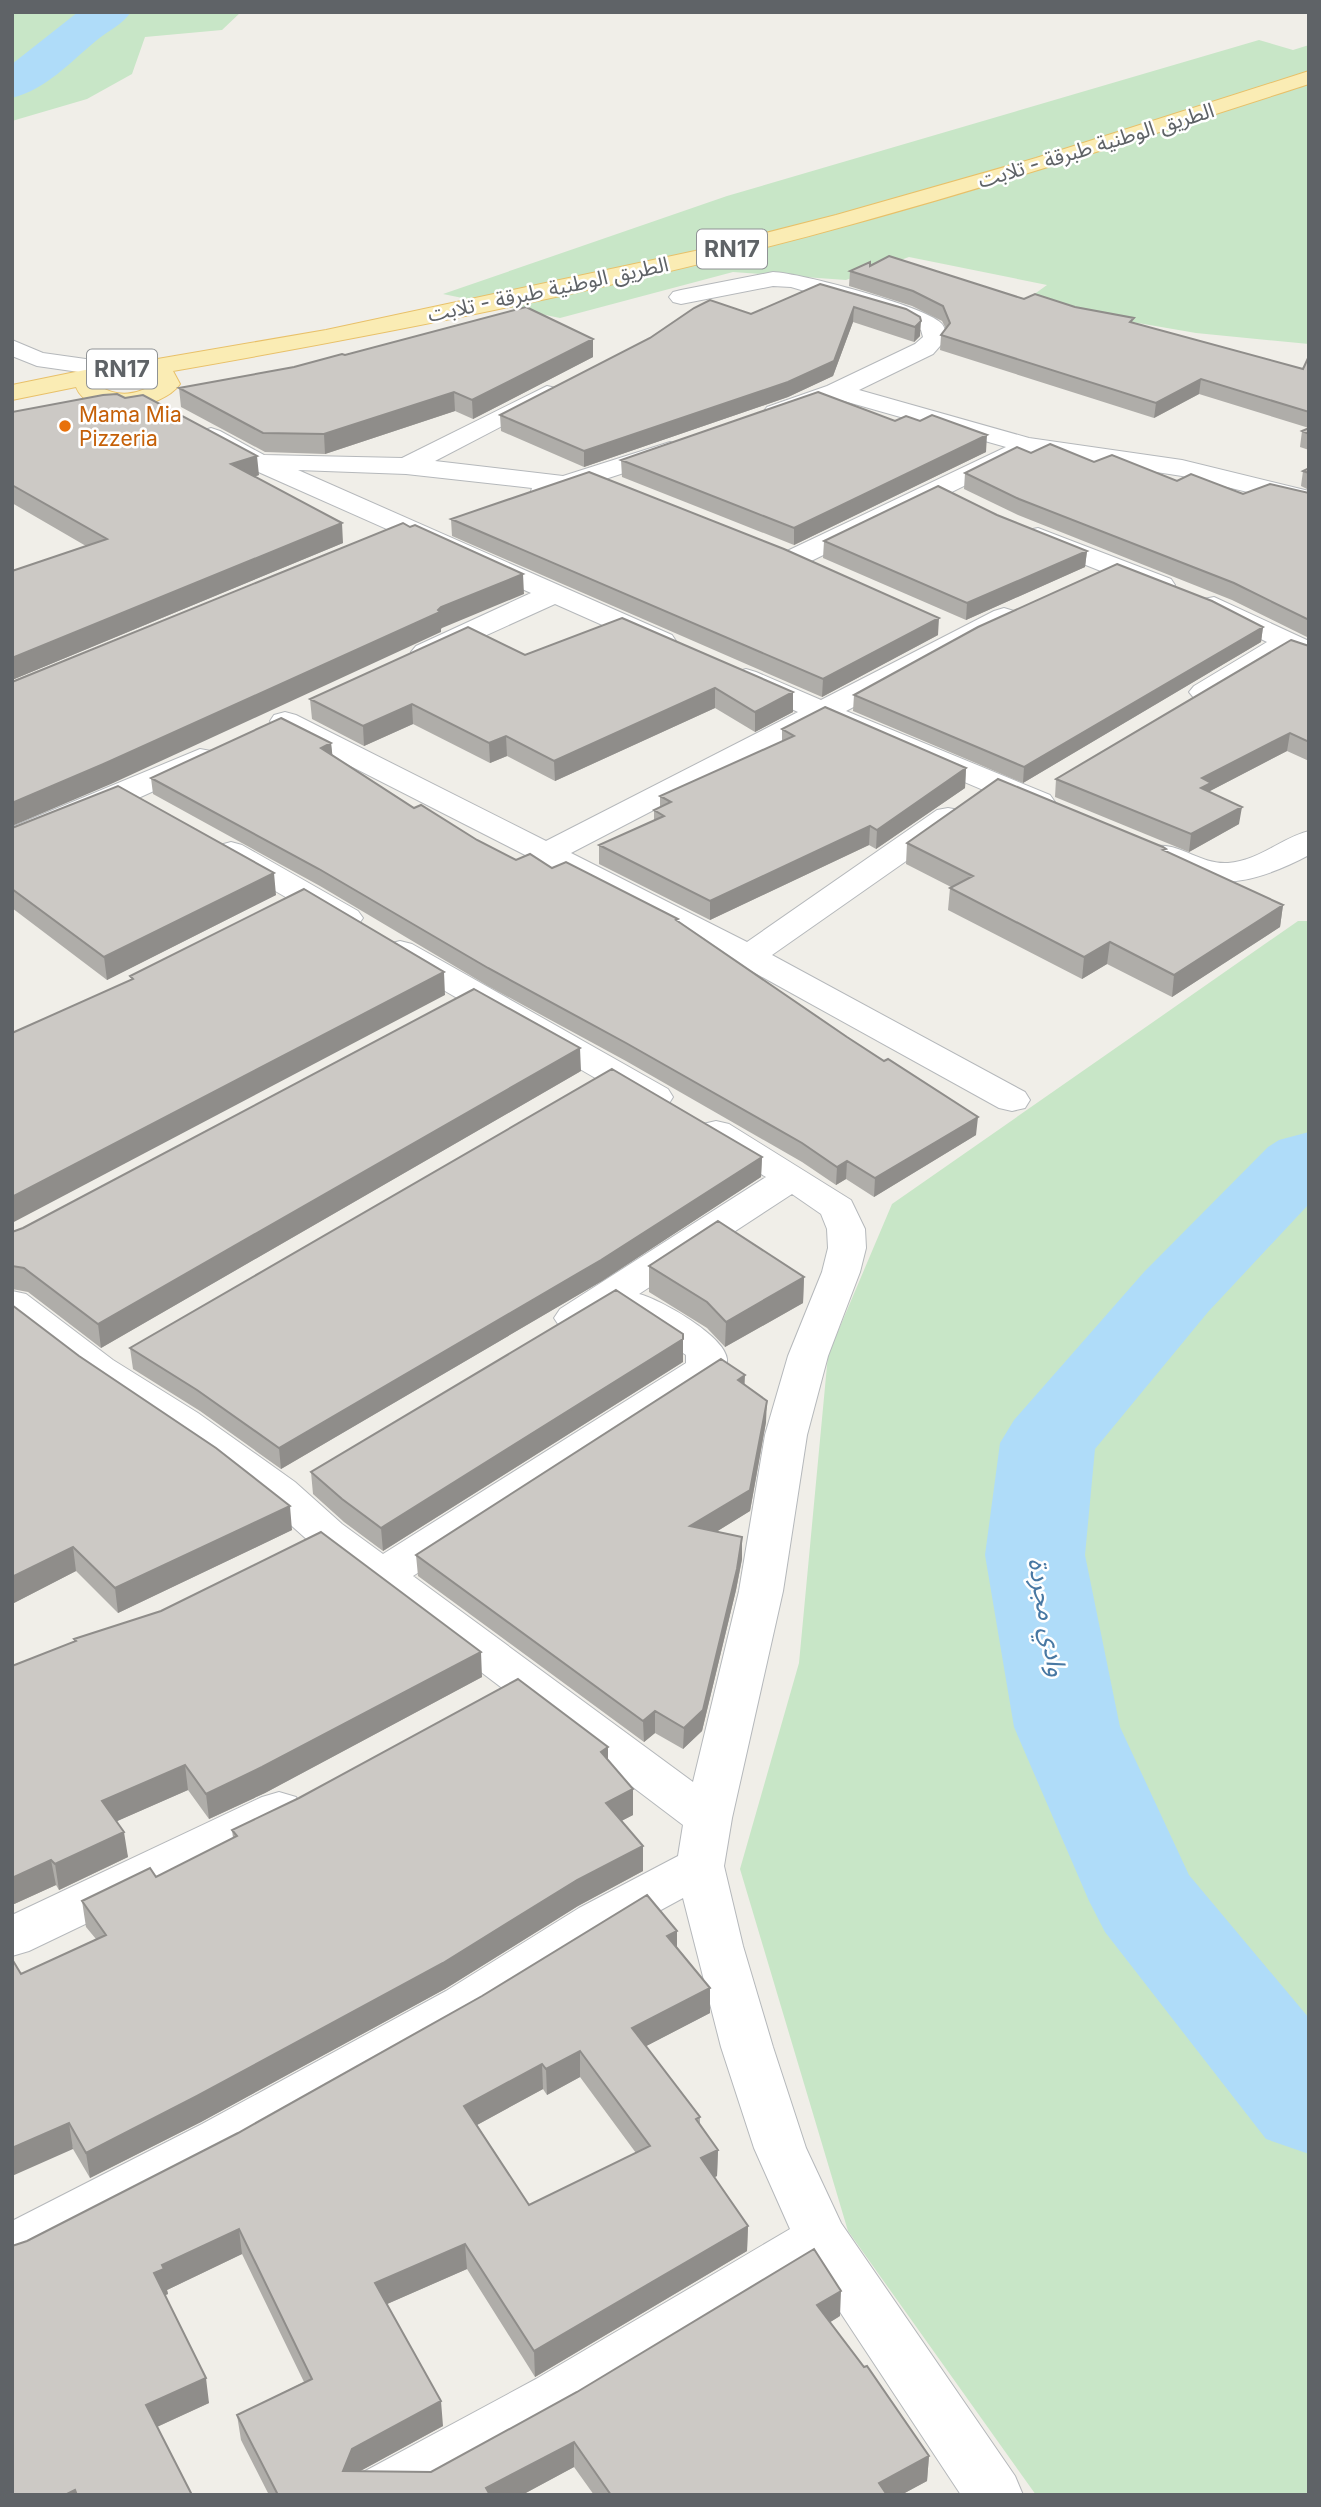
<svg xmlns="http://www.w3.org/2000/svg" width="1321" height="2507" font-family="Inter,'Noto Sans Arabic',sans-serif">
<rect width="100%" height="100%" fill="#f0eee8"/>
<!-- green -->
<path fill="#c8e6c7" d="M12,12H241L222,30L145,37L132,74L87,99L12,121Z
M1259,40L1293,50L1309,45V344L1196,333L1022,303L1047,285L909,257L846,280L733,272L560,318L443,294L727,196Z
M1298,921H1309V2495H1036L848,2231L740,1869L799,1663L828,1355L892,1204Z"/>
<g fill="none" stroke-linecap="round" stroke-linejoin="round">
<!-- river -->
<path fill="#afdcf9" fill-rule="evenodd" d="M78,12H131C122,25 109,30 97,40C70,62 47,89 12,98V64Z
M1309,1132V1204L1208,1312L1095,1449L1085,1555L1120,1727L1189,1875L1309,2018V2154L1266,2139L1105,1932L1089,1901L1014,1727L985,1555L1000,1443L1014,1420L1144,1272L1268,1147L1279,1140Z"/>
<defs>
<path id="street" d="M773,272C800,273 924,306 941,323C945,327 946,333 947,338L933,354L859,390L1029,438L1182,460L1309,491V507L1182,476L1021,451L1023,454L1019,459L805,564L795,566L785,564L781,558L785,552L1006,447L837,399L785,417L776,420L767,417L763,412L767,407L827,386L915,344L923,337L921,330L906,321L791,287L773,286L681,304L673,302L669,297L673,292L681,290Z
M12,340L43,353L114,363L123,365L126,370L123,375L114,377L37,366L12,356Z
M547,386L556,388L559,393L556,398L435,461L563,476L670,442L679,445L683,450L679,455L544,499L535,497L531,491L532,488L406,474L298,470L672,635L676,641L672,647L662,650L652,647L555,604L436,658L426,661L416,658L411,652L416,646L531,593L247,467L202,441L198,436L202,431L211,428L220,431L264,455L402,458Z
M1038,528L1171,579L1175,585L1171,591L1161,593L1151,591L1028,542L1024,536L1028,530Z
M1214,597L1309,641V662L1289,653L1214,698L1204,701L1194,698L1189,692L1194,686L1267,642L1204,611L1200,605L1204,599Z
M1004,608L1014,611L1018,617L1014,623L846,711L1050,795L1055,802L1050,809L1039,811L1028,809L823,722L571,853L747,942L937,810L948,808L959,810L964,817L959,824L772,955L1025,1092L1030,1100L1025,1108L1012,1111L999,1108L737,963L274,727L270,721L274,715L285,712L296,715L546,841L798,712L736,684L731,678L736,672L746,669L756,672L821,700L994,611Z
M200,749L211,751L215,758L211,765L134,800L12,848V827Z
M1309,831V855C1266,878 1220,893 1173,872C1163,867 1152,863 1146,854L1151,847C1178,840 1199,865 1228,863C1259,861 1281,838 1309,831Z
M231,842L242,845L358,911L363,918L358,925L346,928L334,925L220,859L215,852L220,845Z
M400,941L412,944L668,1089L673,1097L668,1105L655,1108L642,1105L388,958L383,951L388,944Z
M716,1121L729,1124L851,1200L865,1229L866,1248L860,1272L828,1356L807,1435L783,1591L732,1818L724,1866L743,1946L773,2047L806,2148L841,2223L1015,2476L1023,2495H961L813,2271L576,2415L432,2495H348L356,2476L536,2379L790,2229L754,2148L721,2047L683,1898L613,1936L482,2019L240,2156L31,2264L12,2270V2221L202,2124L446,1991L579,1908L678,1856L683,1825L312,1544L265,1502L168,1433L85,1378L12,1323V1291L26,1294L113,1360L198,1413L295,1482L342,1524L383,1554L686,1363V1355L625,1315L619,1306C599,1319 585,1333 560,1327L554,1318L560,1309L766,1177L703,1140L698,1132L703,1124ZM792,1194L821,1214L827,1229L828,1248L822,1272L788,1356L765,1435L739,1591L693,1782L413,1576L710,1386C718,1379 728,1371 727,1359C725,1336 660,1299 639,1294Z
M279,1792L296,1797L303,1810L296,1823L29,1951L12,1956V1915L262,1797Z"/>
<path id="primary" d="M1309,71V84C1157,133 1006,182 853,224C630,286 401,331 173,371L180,384C162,410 89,421 76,387L12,400V385L129,361L140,362L326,330L695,251L836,215L1036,158ZM129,375L153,380L155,383C139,395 117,398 100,386L109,380Z"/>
</defs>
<!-- street casing -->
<use href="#street" stroke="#b5b8bb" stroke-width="2"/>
<!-- primary casing -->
<use href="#primary" stroke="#e8c069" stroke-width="2"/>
<!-- street -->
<use href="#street" fill="#fff" fill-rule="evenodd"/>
<!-- primary -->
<use href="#primary" fill="#faecb4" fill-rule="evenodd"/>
</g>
<!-- wall -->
<path fill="#afada9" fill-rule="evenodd" d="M870,266L1024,299L1075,307L1303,369L1309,356V450L1300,447L1302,431L1309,428L1199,394L1154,418L940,350L941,335L946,329L942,321L912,306L849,286L850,271Z
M820,284L906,309L920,336L914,342L853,322L833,376L788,397L584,467L501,431L500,415L751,314Z
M345,355L593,357L473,419L455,411L325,454L265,452L181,407L179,388L294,367Z
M12,412L259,475L254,477L343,543L12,680V571L86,546L12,503Z
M895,421L986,452L794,545L622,477L621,460Z
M1031,453L1094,462L1177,481L1243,494L1309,493V638L1232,600L1018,515L964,489L965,473Z
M1309,468V490L1301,486L1303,471Z
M997,515L1087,551L1085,567L966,620L823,558L824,541Z
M451,519L938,635L822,697L452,536Z
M622,618L793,712L755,732L715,708L555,781L507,756L490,763L413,724L364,746L312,719L310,699L525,655Z
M1263,627L1261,642L1023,783L853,711L854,695Z
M1309,646V761L1287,751L1210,791V792L1239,824L1189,852L1055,797L1056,779Z
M782,729L966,768L965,788L876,849L869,845L710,920L599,864V845L654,820V810L660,807V796L782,742Z
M331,743L332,755L414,808L516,860L552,868L678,922L976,1135L874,1197L846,1179L836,1185L802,1162L626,1061L488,986L320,886L153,794L151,778Z
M12,828L276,895L107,980L12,908Z
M907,843L1165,851L1283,905L1280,927L1172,997L1107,964L1082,979L948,910L950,888L951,887L906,864Z
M581,1071L101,1348L28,1292L12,1289V1232Z
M762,1157L761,1177L602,1281L281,1469L200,1411L133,1369L130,1348Z
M649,1266L804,1277L803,1303L725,1347L707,1328L649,1292Z
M12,1305L292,1530L118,1613L76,1571L12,1604Z
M683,1362L383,1551L344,1522L313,1494L311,1472Z
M744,1385L766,1422L750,1511L716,1532L742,1537V1559L736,1590L702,1731L683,1749L655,1733L644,1742L418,1576L416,1555Z
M74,1639L482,1677L265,1793L209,1819L188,1790L117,1821L128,1857L59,1890L56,1885L12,1905V1666L74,1642Z
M608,1761L633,1789V1815L621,1821L643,1871L578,1906L445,1989L201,2122L90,2178L73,2149L21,1974L96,1939L86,1927L82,1901L156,1877L233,1838L232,1830Z
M677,1931V1947L710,1988V2013L646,2046L700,2117V2125L718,2150L717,2176L714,2177L748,2226L747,2251L535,2377L467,2269L387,2304L443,2426L360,2471L431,2472L840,2316L830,2322L929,2456L927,2481L901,2495H594L574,2467L522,2495H269L241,2440L237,2415L304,2382L242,2254L167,2290L168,2294L165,2295L209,2403L157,2427L192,2495H12L27,2241ZM580,2077L636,2153L529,2205L477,2125L543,2089L547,2095Z"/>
<!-- shaded-wall -->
<path fill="#8f8d8a" d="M854,307L853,322L833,376L788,397L584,467V451Z
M921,321L920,336L914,342L915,327Z
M593,339V357L473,419L472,400Z
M1201,379L1199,394L1154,418L1156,403Z
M454,392L455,411L325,454L324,434Z
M987,435L986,452L794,545V528Z
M257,456L259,475L233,484L231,464Z
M342,523L343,543L12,680V658Z
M1087,551L1085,567L966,620L967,603Z
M523,574L524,594L442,628L441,629V632L111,784L12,826V803L438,610L441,607Z
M939,618L938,635L822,697L823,679Z
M1263,627L1261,642L1023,783L1024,767Z
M715,688V708L555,781L554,761Z
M793,692V712L755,732V712Z
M412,704L413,724L364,746L363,726Z
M1290,733L1287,751L1210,791L1209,800L1199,805L1202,778Z
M506,736L507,756L490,763L489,743Z
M331,743L333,760L321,748Z
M966,768L965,788L876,849L877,830Z
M1242,807L1239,824L1189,852L1191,834Z
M870,826L869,845L710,920V901Z
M274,873L276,895L107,980L104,957Z
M1283,905L1280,927L1172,997L1174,975Z
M1110,942L1107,964L1082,979L1084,957Z
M444,972L445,995L12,1223V1197Z
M580,1048L581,1071L101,1348L98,1324Z
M978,1117L976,1135L874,1197L875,1178Z
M762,1157L761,1177L602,1281L281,1469L279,1448Z
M847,1161L846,1179L836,1185L837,1167Z
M804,1277L803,1303L725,1347L726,1322Z
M683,1339V1362L383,1551L381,1528Z
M745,1375L744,1397L738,1380Z
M767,1401L766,1422L750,1511L690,1548V1526Z
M290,1506L292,1530L118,1613L115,1588Z
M742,1537V1559L736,1590L702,1731L683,1749L684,1728Z
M73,1547L76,1571L12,1604V1577Z
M481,1652L482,1677L265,1793L209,1819L206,1794Z
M655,1711V1733L644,1742L643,1721Z
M608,1747V1772L601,1752Z
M185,1765L188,1790L106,1826L102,1801Z
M633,1789V1815L606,1829V1803Z
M124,1832L128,1857L59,1890L55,1864Z
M643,1846V1871L578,1906L445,1989L201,2122L90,2178L86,2153L577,1880Z
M51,1860L56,1885L12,1905V1878Z
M677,1931V1956L667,1936Z
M710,1988V2013L633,2053L632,2028Z
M580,2051V2077L547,2095L546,2069Z
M542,2064L543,2089L466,2131L464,2106Z
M69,2123L73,2149L12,2176V2148Z
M718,2150L717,2176L701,2184V2158Z
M748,2226L747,2251L535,2377L534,2351Z
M239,2229L242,2254L167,2290L168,2294L159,2298L154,2273L162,2265Z
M465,2244L467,2269L378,2308L375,2283Z
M841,2291L840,2316L816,2331L817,2305Z
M206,2378L209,2403L150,2430L146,2405Z
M441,2401L443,2426L355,2474L343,2471L352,2449Z
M574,2442V2467L522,2495H487L486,2488Z
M929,2456L927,2481L901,2495H878L879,2483Z
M75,2490L76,2495H65Z"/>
<!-- building -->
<path fill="#ccc9c5" stroke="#8f8d8a" stroke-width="2" fill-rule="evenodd" d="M889,256L1024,299L1035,294L1075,307L1134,318L1130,322L1303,369L1309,356V412L1201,379L1156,403L941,335L950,323L943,306L913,291L850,271L870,262V266Z
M820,284L906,309L920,317L921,321L915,327L854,307L834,361L788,382L584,451L500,415L650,338L694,308L710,300L751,314Z
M526,307L593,339L472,400L454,392L324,434L263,433L179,388L294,367L342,354L345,355Z
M818,392L895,421L906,416L920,421L932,415L987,435L794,528L621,460Z
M117,394L125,398L143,395L257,456L231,464L342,523L12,658V571L107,539L12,485V412L103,395Z
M1309,428V434L1302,431Z
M1050,444L1094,462L1112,455L1177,481L1191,474L1243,494L1270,484L1309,493V620L1234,583L1019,499L965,473L1017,447L1031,453Z
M1309,468V473L1303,471Z
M589,472L784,549L939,618L823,679L451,519Z
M938,486L997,515L1087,551L967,603L824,541Z
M403,523L410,527L415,525L523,574L441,607L438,610L440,612L108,762L12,803V682Z
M1117,564L1212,601L1263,627L1024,767L854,695L978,627Z
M622,618L793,692L755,712L715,688L554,761L506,736L489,743L412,704L363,726L310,699L468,627L525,655Z
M1291,640L1309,646V742L1290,733L1202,778L1211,783L1201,788L1242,807L1191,834L1056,779Z
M825,707L966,768L877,830L870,826L710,901L599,845L664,816L654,810L671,802L660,796L794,736L782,729Z
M281,718L331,743L321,748L414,808L421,805L477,840L516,860L530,854L552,868L566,862L678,919L676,920L847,1037L884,1061L888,1059L978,1117L875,1178L847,1161L837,1167L802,1143L626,1043L488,968L319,869L151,778Z
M998,779L1163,847L1166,849L1163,850L1283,905L1174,975L1110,942L1084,957L950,888L973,876L907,843Z
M118,786L274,873L104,957L12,889V828Z
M304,889L444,972L12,1197V1033L133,979L130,976Z
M474,989L580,1048L98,1324L24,1268L12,1266V1232L23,1228Z
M612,1069L762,1157L601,1260L279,1448L197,1390L130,1348Z
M718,1221L804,1277L726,1322L707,1302L649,1266Z
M616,1290L683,1334V1339L381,1528L342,1499L311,1472Z
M12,1305L79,1356L216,1448L290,1506L115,1588L73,1547L12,1577Z
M721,1359L745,1375L738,1380L767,1401L750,1490L690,1526L742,1537L737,1569L703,1710L684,1728L655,1711L643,1721L416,1555Z
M321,1532L481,1652L262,1767L206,1794L185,1765L102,1801L124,1832L55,1864L51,1860L12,1878V1666L76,1641L74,1639L161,1611Z
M518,1679L608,1747L601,1752L633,1789L606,1803L643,1846L577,1880L443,1963L197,2096L86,2153L69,2123L12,2148V1959L21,1974L106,1935L82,1901L150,1868L156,1877L237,1836L232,1830L299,1798Z
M647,1895L677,1931L667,1936L710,1988L632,2028L700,2117L696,2119L718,2150L701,2158L748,2226L534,2351L465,2244L375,2283L441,2401L352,2449L343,2471L431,2472L577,2392L814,2249L841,2291L817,2305L864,2367L867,2366L929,2456L879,2483L887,2495H611L574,2442L486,2488L490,2495H278L237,2415L312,2379L239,2229L162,2265L164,2269L154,2273L206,2378L146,2405L192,2495H77L75,2490L65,2495H12V2246L27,2241L238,2133L482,1996ZM580,2051L650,2146L529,2205L464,2106L542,2064L546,2069Z"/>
<!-- markers -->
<circle fill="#e8710a" stroke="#fff" stroke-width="2.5" cx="65" cy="426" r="7"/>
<g text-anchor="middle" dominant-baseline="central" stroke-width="5" stroke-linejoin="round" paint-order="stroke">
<!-- far-street labels -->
<g font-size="21" fill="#5f6367" stroke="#fff">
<text transform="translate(1096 145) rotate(-17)">الطريق الوطنية طبرقة - تلابت</text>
<text transform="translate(548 289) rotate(-12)">الطريق الوطنية طبرقة - تلابت</text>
</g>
<!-- far-food labels -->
<g font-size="21" fill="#c56008" stroke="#fff" text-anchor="start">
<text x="79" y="414">Mama Mia<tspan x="79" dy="24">Pizzeria</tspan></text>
</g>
<!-- shield labels -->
<g fill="#fff" stroke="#8f9295" stroke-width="2">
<rect x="697" y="229.5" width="70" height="39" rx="5"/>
<rect x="87" y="349.5" width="70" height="39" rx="5"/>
</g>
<g font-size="23" font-weight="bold" fill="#5f6367">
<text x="732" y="249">RN17</text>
<text x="122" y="369">RN17</text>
</g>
<!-- water labels -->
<g font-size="26" font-style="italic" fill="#4878a3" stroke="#fff">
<text transform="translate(1048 1617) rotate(80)">وادي مجردة</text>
</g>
</g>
<!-- border -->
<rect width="1321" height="2507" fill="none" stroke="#5f6367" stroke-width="28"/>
</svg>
